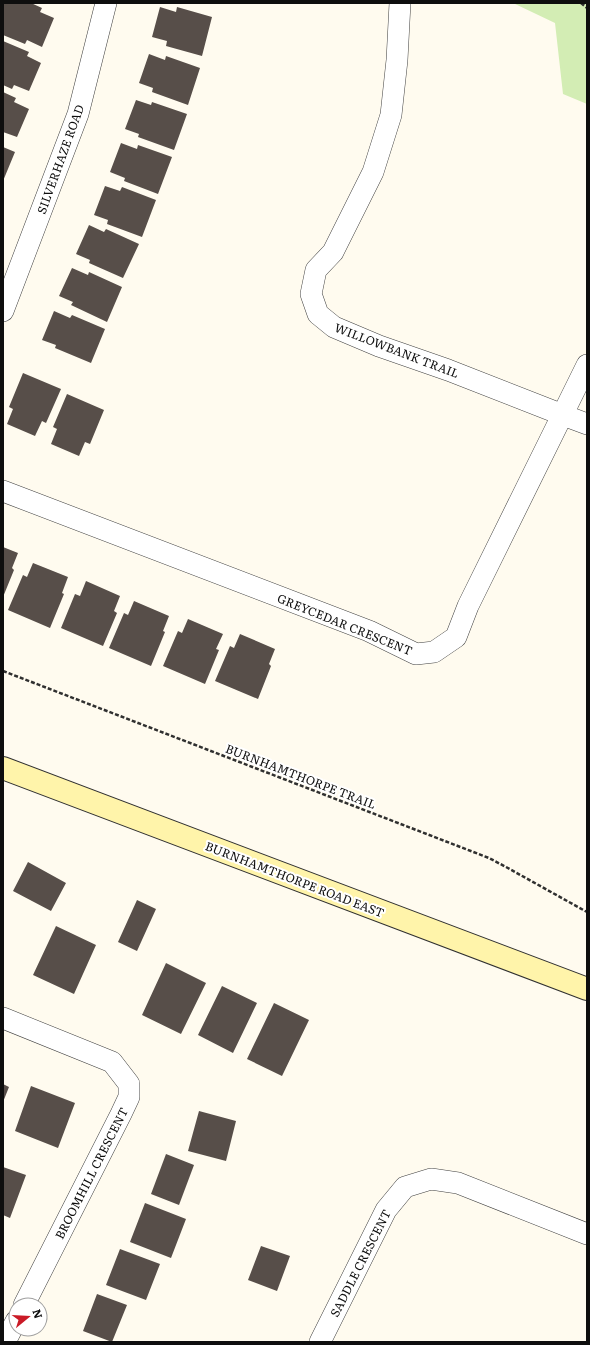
<svg xmlns="http://www.w3.org/2000/svg" width="590" height="1345" font-family="Literata,serif">
<rect width="100%" height="100%" fill="#fffbef"/>
<!-- green -->
<path fill="#d3edb4" d="M513,3H587V104L563,94L555,23Z"/>
<!-- building -->
<path fill="#574e49" d="M3,3H31L42,8L40,12L54,18L42,47L27,40L25,44L3,35Z
M160,7L176,12L177,7L212,17L202,56L166,46L167,41L152,37Z
M3,41L29,52L27,56L41,63L29,91L14,85L12,89L3,85Z
M149,54L165,60L166,56L200,68L188,105L152,92L153,88L139,83Z
M3,92L16,98L14,102L29,109L17,137L3,132Z
M136,100L151,105L152,102L187,114L174,150L138,137L139,134L125,129Z
M121,143L137,149L138,145L172,157L158,194L124,181L125,178L110,172Z
M3,147L15,152L3,181Z
M105,186L120,191L122,187L156,200L142,237L107,224L108,220L94,215Z
M89,225L104,232L106,229L139,244L123,278L89,263L90,260L76,254Z
M72,268L88,275L89,272L122,287L107,322L71,305L73,302L59,296Z
M54,311L70,318L72,315L105,329L91,363L55,348L56,345L42,340Z
M23,373L61,389L46,423L42,421L35,436L7,424L13,409L9,407Z
M67,394L104,410L90,444L85,442L79,456L51,444L57,429L53,427Z
M3,547L18,553L12,568L14,570L3,597Z
M33,563L68,577L62,593L64,594L50,628L8,610L23,575L27,577Z
M86,581L120,596L114,611L117,613L103,646L61,628L75,594L80,596Z
M134,601L169,616L163,631L165,632L151,666L109,648L124,613L128,615Z
M188,619L223,634L216,649L219,650L205,684L163,666L178,631L182,633Z
M240,634L275,649L269,664L271,666L258,699L215,681L230,646L234,648Z
M28,862L66,883L51,911L13,891Z
M137,900L156,909L137,951L118,942Z
M56,926L96,945L74,994L33,975Z
M166,963L206,983L181,1034L142,1015Z
M222,986L257,1003L233,1053L198,1035Z
M274,1003L309,1020L282,1076L247,1059Z
M3,1084L9,1087L3,1102Z
M31,1086L75,1103L58,1148L15,1131Z
M199,1111L236,1121L226,1161L188,1151Z
M166,1154L194,1165L179,1205L151,1194Z
M3,1167L26,1175L10,1218L3,1215Z
M145,1203L186,1219L171,1258L130,1242Z
M261,1246L290,1256L277,1291L248,1280Z
M120,1249L160,1264L146,1300L106,1285Z
M97,1294L127,1305L112,1342L83,1331Z"/>
<g fill="none" stroke-linecap="round" stroke-linejoin="round">
<defs>
<path id="minor" d="M400,3L397,60L391,115L373,172L333,252L316,270L311,294L318,314L334,327L379,346L448,370L563,415L587,424
M3,311L78,114L106,3
M3,491L369,631L416,654L434,652L456,637L468,606L587,365
M3,1018L112,1062L129,1084V1097L121,1114L24,1305
M5,1342L16,1321
M320,1342L386,1210L405,1187L431,1179L458,1183L587,1234"/>
<path id="secondary" d="M3,768L587,989"/>
</defs>
<!-- minor casing -->
<use href="#minor" stroke="#414141" stroke-width="22"/>
<!-- secondary casing -->
<use href="#secondary" stroke="#303030" stroke-width="24"/>
<!-- path -->
<path stroke="#303030" stroke-width="2.5" stroke-dasharray="4 2" stroke-linecap="butt" d="M581,3L587,8
M3,671L489,858L506,867L587,912"/>
<!-- minor -->
<use href="#minor" stroke="#fff" stroke-width="21"/>
<!-- secondary -->
<use href="#secondary" stroke="#fff4aa" stroke-width="22"/>
</g>
<g text-anchor="middle" dominant-baseline="central" stroke-width="4" stroke-linejoin="round" paint-order="stroke">
<!-- street labels -->
<g font-size="12" fill="#0e0e0e" stroke="#fff">
<text transform="translate(60 159) rotate(-70)">SILVERHAZE ROAD</text>
<text transform="translate(397 350) rotate(21)">WILLOWBANK TRAIL</text>
<text transform="translate(345 624) rotate(22)">GREYCEDAR CRESCENT</text>
<text transform="translate(301 776) rotate(21)">BURNHAMTHORPE TRAIL</text>
<text transform="translate(295 879) rotate(21)">BURNHAMTHORPE ROAD EAST</text>
<text transform="translate(91 1173) rotate(-63)">BROOMHILL CRESCENT</text>
<text transform="translate(360 1263) rotate(-63)">SADDLE CRESCENT</text>
</g>
</g>
<!-- border -->
<rect width="590" height="1345" fill="none" stroke="#0e0e0e" stroke-width="8"/>
<!-- north arrow -->
<g transform="translate(28 1317) rotate(72)"><circle r="19" fill="#ffffff" stroke="#9f9f9f"/>
<path d="M0-3L7 15L0 10L-7 15Z" fill="#ca1a26"/>
<text y="-6" font-size="11" font-weight="bold" text-anchor="middle" fill="#0e0e0e">N</text>
</g>
</svg>
